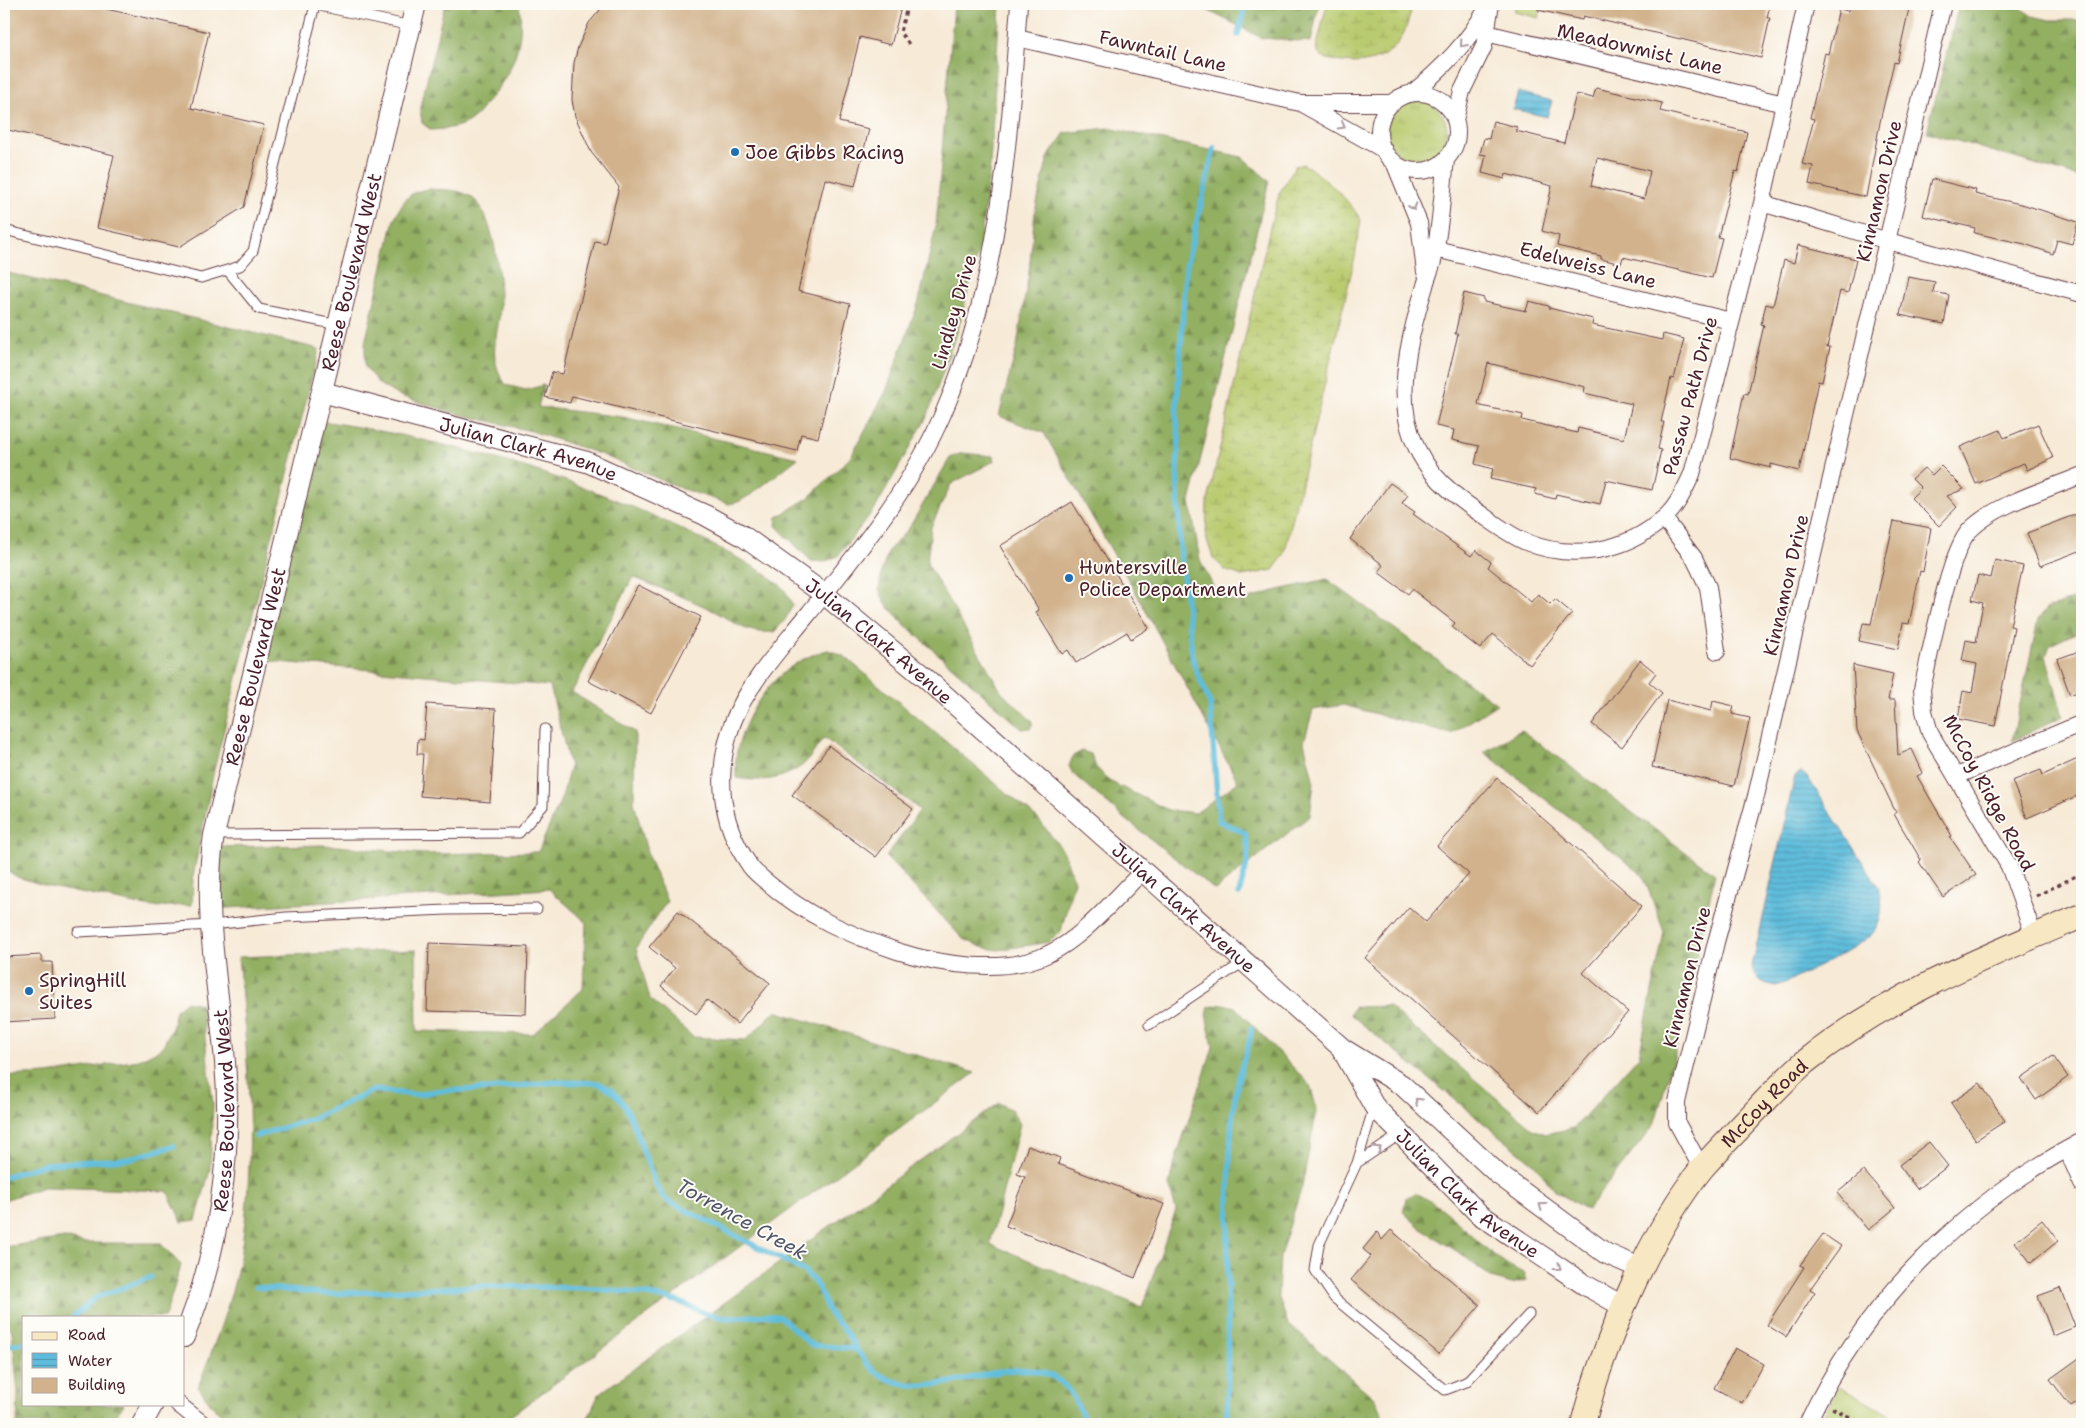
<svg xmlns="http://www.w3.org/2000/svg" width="2086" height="1428" font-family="'Shantell Sans',sans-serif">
<defs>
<pattern id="grass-tufts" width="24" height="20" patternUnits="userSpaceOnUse" patternTransform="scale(1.25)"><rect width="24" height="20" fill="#b9cb6f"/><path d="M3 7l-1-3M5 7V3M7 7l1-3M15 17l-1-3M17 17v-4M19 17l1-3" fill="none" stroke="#a1ae60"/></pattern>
<pattern id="forest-firs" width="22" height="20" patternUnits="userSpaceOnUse" patternTransform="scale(1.25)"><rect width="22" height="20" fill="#92af62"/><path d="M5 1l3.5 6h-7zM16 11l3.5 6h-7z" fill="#798e51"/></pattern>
<pattern id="wetland-marsh" width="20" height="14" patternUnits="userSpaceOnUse" patternTransform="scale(1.25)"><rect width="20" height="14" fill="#b9cb6f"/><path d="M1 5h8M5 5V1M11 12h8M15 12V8" fill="none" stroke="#a1ae60"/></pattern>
<pattern id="water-rules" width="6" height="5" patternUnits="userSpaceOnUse" patternTransform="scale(1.25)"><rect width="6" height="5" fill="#5ebddc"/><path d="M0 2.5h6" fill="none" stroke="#5099b3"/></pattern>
</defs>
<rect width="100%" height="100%" fill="#fdfcf7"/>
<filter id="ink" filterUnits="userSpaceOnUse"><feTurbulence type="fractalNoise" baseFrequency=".02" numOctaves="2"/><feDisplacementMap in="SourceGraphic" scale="10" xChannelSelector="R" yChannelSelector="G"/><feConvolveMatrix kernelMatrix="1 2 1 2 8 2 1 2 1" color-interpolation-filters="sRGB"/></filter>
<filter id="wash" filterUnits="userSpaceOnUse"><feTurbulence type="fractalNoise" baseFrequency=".0096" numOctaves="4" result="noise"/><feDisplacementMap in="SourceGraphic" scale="20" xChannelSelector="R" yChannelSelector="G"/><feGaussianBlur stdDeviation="1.12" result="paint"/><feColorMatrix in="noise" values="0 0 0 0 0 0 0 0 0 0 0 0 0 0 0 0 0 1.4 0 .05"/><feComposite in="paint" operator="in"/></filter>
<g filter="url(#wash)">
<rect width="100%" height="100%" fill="#f7ead7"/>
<!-- grass -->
<path fill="url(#grass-tufts)" stroke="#82754d" d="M1387 131a30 30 0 1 1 60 0a30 30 0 1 1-60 0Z"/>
<!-- forest -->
<path fill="url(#forest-firs)" stroke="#6e6746" d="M357,4H402L399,12Z
M445,4H519C525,43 513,72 487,102C483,107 478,115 472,119C461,128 445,129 431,130L422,123L420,108Z
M954,4H1000L990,166L980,244L958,329L927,417L876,507L838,556L824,562L811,561L776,526L777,517L808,498L850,458L886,391L919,301L936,226Z
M1195,4H1319L1311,42L1262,38Z
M1959,4H2015L2032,16L2050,20H2082V178L1927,132Z
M1108,128L1242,157L1269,181L1190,502L1200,560L1217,594L1237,603L1274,591L1327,579L1497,704L1451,734L1343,705L1313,710L1304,742L1314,783L1310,816L1215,890L1123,817L1073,774L1069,766L1073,756L1082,751L1091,754L1096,767L1109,781L1168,810L1196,813L1238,782L1140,600L1044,433L999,416L1017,346L1029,272L1035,211L1048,157L1065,133Z
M430,189C442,190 457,189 468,195C495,208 501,281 500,308C498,340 486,355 506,385L526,390L544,385L538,407L623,417L798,458L752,494L738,502L729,504L680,488L600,454L531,431L454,413L397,395L379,384L365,367V343L394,219C404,200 408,191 430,189Z
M4,272L319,349L214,770L193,877L192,905L151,907L50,887L17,877L4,868Z
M315,420C452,440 587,479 709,543C733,556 761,568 781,586C786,590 789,599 793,605L785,620L774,632C742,634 736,622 710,609C685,597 659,588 633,577L572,692L635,732L634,802L649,859L667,901L636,948L650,999L693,1037L746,1040L775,1011L975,1073L500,1424H234L213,1407L198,1387C214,1345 232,1301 240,1257C257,1157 248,1057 238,957L416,950L417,1031L533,1034L583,989L586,922L549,889L211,909L213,847L325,845L424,854L538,852L562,797L570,767L550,686L257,660Z
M962,453L993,456L994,461L951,484L931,527L927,563L1001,691L1033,722L1031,728L1022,729L903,623L885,603L879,589L882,570L889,550L909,528L950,458Z
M2082,596V630L2050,645L2046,656L2063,716L2012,741L2038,620L2046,609Z
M828,650L844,656L1039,820L1064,852L1074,881L1061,931L1050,942L998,950L981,947L962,938L886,857L920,810L824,738C817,746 811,758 803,765C781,781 761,782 736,778C736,769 735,759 737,751C748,705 780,661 828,650Z
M1521,730L1715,874L1677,1047L1654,1125L1587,1210L1555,1191L1535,1165L1350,1014L1354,1007L1388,1006L1533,1129L1545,1134L1574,1128L1639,1056L1664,932L1643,875L1484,752Z
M186,1001L201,1004L213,1105L210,1170L196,1220L182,1222L167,1191L44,1187L4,1200V1076L47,1074L139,1060L161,1049L172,1028L176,1010Z
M1223,1004L1235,1007L1310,1085L1317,1110L1302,1186L1280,1256L1278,1295L1288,1324L1374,1398L1388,1424H585L599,1394L999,1103L1012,1110L1020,1124L990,1244L1142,1307L1176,1210L1169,1185L1173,1167L1213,1047L1206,1015L1209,1007Z
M1416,1193C1458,1213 1481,1254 1523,1273L1526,1280L1512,1284L1491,1278L1463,1255L1423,1230L1403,1212L1406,1198Z
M65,1238L85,1243H160L181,1265L165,1317H24V1404H124L111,1424H17L18,1393L12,1332L4,1311V1247Z"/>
<!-- wetland -->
<path fill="url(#wetland-marsh)" stroke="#82754d" d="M1327,4H1413C1409,18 1405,36 1395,47C1374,67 1345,65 1321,57L1316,49Z
M1304,164C1328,181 1346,196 1361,220L1355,257L1284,555L1273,570L1242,576L1225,570L1213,558L1206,537L1207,505L1270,227L1279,194L1295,166Z"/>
<!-- park -->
<path fill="#b9cb6f" stroke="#82754d" d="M1516,4H1542L1539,18L1514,12Z
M1839,1387L1907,1424H1832L1821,1419Z"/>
<!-- water -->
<path fill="url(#water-rules)" stroke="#546e84" d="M1518,92L1552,101L1547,117L1513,109Z
M1801,772L1808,778L1878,886C1884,901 1883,922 1872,934C1862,945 1791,982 1776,986C1763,984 1754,979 1752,966L1795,776Z"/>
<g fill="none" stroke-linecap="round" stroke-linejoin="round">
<!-- stream -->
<path stroke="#5ebddc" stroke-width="5.5" d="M1238,35L1245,4
M1214,148L1186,267L1176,416L1179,438L1177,466L1180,550L1193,662L1210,704L1219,821L1245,833L1248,848L1247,863L1239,894
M256,1136L312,1119L374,1090L416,1095L436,1091L491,1089L555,1082L598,1083L611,1090L620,1099L630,1115L654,1181L664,1199L804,1271C825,1289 819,1300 833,1318C835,1321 839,1324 841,1326C854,1342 863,1366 882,1376C941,1408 1009,1346 1058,1380C1072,1389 1079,1410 1087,1424
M4,1177L46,1164L128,1159L174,1146
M256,1287L327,1294L485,1286L587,1288L638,1293L677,1301L707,1314L727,1318L768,1315L781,1317L811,1345L856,1349
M73,1317L95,1298L151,1277
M4,1346L24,1343
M1227,1424C1228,1327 1226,1229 1231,1132C1232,1111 1236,1088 1241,1068C1245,1054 1251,1043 1251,1028"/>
</g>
<g id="blocks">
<!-- building -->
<path fill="#d1b28c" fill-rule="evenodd" d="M4,4H103L106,9L209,32L191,108L264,125L244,207L179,247L97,228L114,155L4,129Z
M605,4H902L891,45L860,37L839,122L869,129L855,186L825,179L798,291L850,304L818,438L801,434L797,451L572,396L570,403L545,397L552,372L563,374L595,241L605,243L619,187L591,152L575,116L572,100L574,63L578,47L589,23Z
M1538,4H1770L1767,18H1770L1761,58L1583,16L1582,20L1538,10Z
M1850,4H1910L1897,63L1894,62L1881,117L1866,197L1809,184L1813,166L1802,164L1814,119L1810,118L1825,53L1828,54L1839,9L1848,11Z
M1596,88L1662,103L1660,111L1747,132L1738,172L1735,171L1718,237L1722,238L1712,278L1623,257L1621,264L1601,259V256L1557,246L1559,236L1542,231L1552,186L1506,174L1505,179L1482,173L1486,155L1480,154L1484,138L1489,139L1493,121L1517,127L1516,131L1564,143L1576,94L1593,98ZM1597,158L1650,171L1644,199L1591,186Z
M1932,179L1976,190L1975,194L2025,205L2078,222L2072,244L2057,240L2053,254L2025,244L1974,233L1975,228L1923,216Z
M1798,245L1856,259L1848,293L1840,291L1827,347H1830L1822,382L1818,381L1799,471L1771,464V468L1730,458L1744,393L1748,394L1764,325L1761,324L1766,304L1773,306L1784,260L1794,263Z
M1908,277L1935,282L1933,292L1949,295L1944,324L1900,315Z
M1464,293L1484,298V302L1526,311L1529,301L1549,306V308L1593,319L1592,325L1662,340L1663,334L1684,339L1674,379L1671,378L1661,422H1664L1658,449L1661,450L1652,490L1606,480L1600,504L1556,494L1555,499L1535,494L1536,489L1490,479L1493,469L1475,464L1479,446L1452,440L1454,430L1436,426L1458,334H1455ZM1488,363L1585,387L1584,393L1632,404L1624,439L1578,428L1577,433L1522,420L1523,415L1481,406L1478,404Z
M2038,424L2053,458L2027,470L2024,463L1976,484L1960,447L2000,430L2004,438Z
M1941,466L1964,489L1947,496L1957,507L1939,526L1911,498L1921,488L1912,479L1924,468L1932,475Z
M1390,483L1408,495L1402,503L1415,512L1413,514L1471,556L1476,550L1491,562L1488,567L1531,602L1538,594L1550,604L1555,599L1572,613L1530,665L1493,634L1480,649L1452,627L1455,623L1412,589L1408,594L1378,572L1383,565L1350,539Z
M1072,502L1149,628L1131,639L1127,632L1076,663L1068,650L1062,654L1036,612L1039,610L1000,546Z
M2082,512V550L2040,566L2027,533Z
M1894,521L1931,528L1923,572L1920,571L1909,624L1903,623L1898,649L1859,641L1863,623L1871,624Z
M1995,560L2023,566L2010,626L2014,627L1995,726L1958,719L1963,691L1972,693L1977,664L1962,661L1966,640L1976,642L1983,603L1972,600L1978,575L1991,578Z
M638,585L701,617L651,713L588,681Z
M2082,650V690L2070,695L2057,659Z
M1640,660L1656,673L1649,682L1662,693L1622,747L1592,724Z
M1853,665L1893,674L1888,700H1895L1898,755L1912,749L1923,773L1917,776L1952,836L1950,837L1976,875L1943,897L1919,862L1921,860L1894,814L1896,813L1857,731Z
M1667,700L1711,711L1713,701L1734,706L1732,714L1750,718L1734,786L1652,767Z
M427,704L496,709L490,802L420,796L423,754H417L418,739L424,740Z
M829,746L913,809L876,857L792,795Z
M2082,757V794L2027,818L2012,781L2041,770L2043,775Z
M1497,778L1642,906L1583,973L1628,1012L1539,1112L1365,958L1409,907L1426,922L1469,874L1437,846Z
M678,911L770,983L737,1024L707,1000L696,1014L661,986L675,968L649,947Z
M429,943L528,947L526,1014L427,1011Z
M42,955V962H52L55,1019L4,1022V957Z
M2053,1056L2068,1077L2036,1100L2021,1078Z
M1980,1083L2005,1121L1976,1140L1951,1103Z
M1929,1142L1948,1166L1917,1189L1899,1165Z
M1028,1146L1060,1158L1058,1164L1164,1204L1135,1278L1006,1226L1025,1177L1017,1174Z
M1864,1171L1895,1208L1868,1230L1837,1193Z
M2042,1220L2058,1241L2031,1263L2015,1242Z
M1391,1230L1480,1305L1439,1354L1351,1280L1371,1256L1363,1249L1377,1232L1382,1240Z
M1823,1234L1841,1246L1810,1289L1815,1292L1786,1337L1767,1325L1804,1267L1800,1265Z
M2060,1288L2075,1327L2053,1336L2038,1296Z
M1735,1348L1764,1364L1742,1403L1714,1388Z
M2082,1356V1399L2071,1407L2050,1379Z"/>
</g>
</g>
<g filter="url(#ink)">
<use href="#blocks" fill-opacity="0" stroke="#643d45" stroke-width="1"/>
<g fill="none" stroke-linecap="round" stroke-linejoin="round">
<defs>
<path id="service" d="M4,230L201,278L240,266L253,251L315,5L411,26
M228,271L259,309L338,325
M214,835L519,833L543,806L545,729
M78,932L212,925L286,917L447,910L537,909
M1149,1025L1245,961
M1374,1106L1357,1163L1401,1134
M1357,1163L1319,1245L1315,1270L1334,1298L1445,1390L1466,1382L1529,1314"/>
<path id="minor" d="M1019,4C1009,141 1000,281 945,409C913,485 860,550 809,613C783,646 748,683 733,722C715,771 719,820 748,863C752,871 761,877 768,883C805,915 850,935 897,951C940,965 1006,975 1048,954C1083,938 1115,898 1143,871
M1486,33L1784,104
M1017,38L1300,103H1393
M1379 132a39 39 0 1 1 78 0a39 39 0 1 1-78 0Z
M1411,94C1441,70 1467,44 1486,10
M1302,104L1384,150
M1455,120L1462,91L1484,46L1491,4
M1446,160C1442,193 1441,228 1433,261C1431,270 1427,277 1425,286C1412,327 1399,377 1407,419C1416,463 1443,488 1478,512C1494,523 1509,535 1526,542C1572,561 1626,552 1664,518C1677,507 1685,489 1692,474L1762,203L1806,4
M1394,162L1419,223L1425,272
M1762,203L1888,241L2082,294
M1436,249L1731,321
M1664,518L1694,558L1708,587L1717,651
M1957,776L2082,723
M2034,936L2009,866L1930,733L1924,711L1922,689C1930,656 1949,550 1970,530C1997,503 2047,490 2082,475
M2067,1149L2082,1184
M1702,1169L1677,1123V1102L1716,942L1756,796L1943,4
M178,1404L203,1424
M1807,1424C1863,1303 1965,1202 2082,1141"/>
<g id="tertiary">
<path id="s1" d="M322,392L587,462L705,515L743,536L824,594L924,677L1343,1049L1402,1085L1498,1174L1605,1253L1642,1269"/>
<path id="s2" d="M1343,1051L1374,1106L1479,1214L1585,1285L1624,1307"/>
<path id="s3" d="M184,1337C219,1252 233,1154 225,1062C219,988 202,910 214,835L416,4"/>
<path d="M142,1424L153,1404"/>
</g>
<g id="secondary">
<path id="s4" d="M1583,1424C1603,1344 1650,1233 1702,1168C1717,1151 1733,1135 1749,1118C1767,1099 1785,1079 1805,1062C1887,996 1987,956 2082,916"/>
</g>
</defs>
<!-- service casing -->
<use href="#service" stroke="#643d45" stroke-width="11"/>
<!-- minor casing -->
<use href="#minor" stroke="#643d45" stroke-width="18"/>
<!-- tertiary casing -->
<use href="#tertiary" stroke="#643d45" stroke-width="22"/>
<!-- secondary casing -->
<use href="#secondary" stroke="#643d45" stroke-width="26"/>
<!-- path -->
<path stroke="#643d45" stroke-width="3" stroke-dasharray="4 4" stroke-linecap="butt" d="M908,4L900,32L909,44
M2036,896L2082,873
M1832,1408L1864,1424"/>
<!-- service -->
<use href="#service" stroke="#fff" stroke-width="9"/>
<!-- minor -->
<use href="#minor" stroke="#fff" stroke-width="16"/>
<!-- tertiary -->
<use href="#tertiary" stroke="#fff" stroke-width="20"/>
<!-- secondary -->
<use href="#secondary" stroke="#f7e8c3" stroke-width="24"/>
</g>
<!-- one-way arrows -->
<defs><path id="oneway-chevron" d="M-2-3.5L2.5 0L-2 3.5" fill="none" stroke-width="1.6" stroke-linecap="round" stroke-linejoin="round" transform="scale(1.25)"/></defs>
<g stroke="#ae9aa0">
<use href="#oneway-chevron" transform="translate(1463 44) rotate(131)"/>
<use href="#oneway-chevron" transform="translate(1342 126) rotate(30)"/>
<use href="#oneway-chevron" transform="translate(1413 207) rotate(71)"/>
<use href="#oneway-chevron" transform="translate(1418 1101) rotate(-137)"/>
<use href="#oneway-chevron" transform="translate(1378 1149) rotate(-33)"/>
<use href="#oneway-chevron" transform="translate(1542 1206) rotate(-144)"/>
<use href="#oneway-chevron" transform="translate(1558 1267) rotate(34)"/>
</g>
</g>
<!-- markers -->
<g fill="#1f6fb2" stroke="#fdfcf7" stroke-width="2">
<circle cx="735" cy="152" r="5"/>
<circle cx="1069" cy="578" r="5"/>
<circle cx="29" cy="991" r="5"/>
</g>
<g text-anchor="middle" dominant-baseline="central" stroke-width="4" stroke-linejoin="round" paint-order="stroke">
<!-- street labels -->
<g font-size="19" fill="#4a1f2b" stroke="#fdfcf7">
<text transform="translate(1640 49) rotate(13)">Meadowmist Lane</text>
<text transform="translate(1163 51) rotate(13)">Fawntail Lane</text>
<text transform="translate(1879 191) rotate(-77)">Kinnamon Drive</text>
<text transform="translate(1588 265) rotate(14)">Edelweiss Lane</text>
<text stroke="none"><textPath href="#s3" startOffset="1088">Reese Boulevard West</textPath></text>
<text transform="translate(954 312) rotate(-74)">Lindley Drive</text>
<text transform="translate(1690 396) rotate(-75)">Passau Path Drive</text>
<text stroke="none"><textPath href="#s1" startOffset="214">Julian Clark Avenue</textPath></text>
<text transform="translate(1786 585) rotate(-77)">Kinnamon Drive</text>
<text stroke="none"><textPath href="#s1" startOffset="619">Julian Clark Avenue</textPath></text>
<text stroke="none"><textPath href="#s3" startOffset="682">Reese Boulevard West</textPath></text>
<text transform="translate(1989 793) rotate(62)">McCoy Ridge Road</text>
<text stroke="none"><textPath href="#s1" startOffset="1024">Julian Clark Avenue</textPath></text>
<text transform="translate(1687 977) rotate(-76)">Kinnamon Drive</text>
<text stroke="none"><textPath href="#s4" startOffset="374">McCoy Road</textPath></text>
<text stroke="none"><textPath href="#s3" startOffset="232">Reese Boulevard West</textPath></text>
<text stroke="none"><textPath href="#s2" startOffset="192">Julian Clark Avenue</textPath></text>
</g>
<!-- poi labels -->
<g font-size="19" fill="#4a1f2b" stroke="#fdfcf7" text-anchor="start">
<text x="745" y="152">Joe Gibbs Racing</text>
<text x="1079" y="567">Huntersville<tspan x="1079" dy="22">Police Department</tspan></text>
<text x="39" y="980">SpringHill<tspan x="39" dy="22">Suites</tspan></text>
</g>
<!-- water labels -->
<g font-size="20" font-style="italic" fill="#515669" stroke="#fdfcf7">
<text transform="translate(742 1219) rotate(29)">Torrence Creek</text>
</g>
</g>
<!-- margin -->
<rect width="2086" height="1428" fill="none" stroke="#fdfcf7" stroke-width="20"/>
<!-- legend -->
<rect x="22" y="1316" width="162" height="90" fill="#fdfcf7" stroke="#b5a4a5"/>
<rect x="32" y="1332" width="25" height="8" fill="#f7e8c3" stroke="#b5a4a5"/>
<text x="68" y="1340" font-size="15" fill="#4a1f2b">Road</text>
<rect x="32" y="1353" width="25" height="15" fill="url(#water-rules)" stroke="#b5a4a5"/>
<text x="68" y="1366" font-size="15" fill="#4a1f2b">Water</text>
<rect x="32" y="1378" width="25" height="15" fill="#d1b28c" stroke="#b5a4a5"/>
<text x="68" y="1390" font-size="15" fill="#4a1f2b">Building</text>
</svg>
